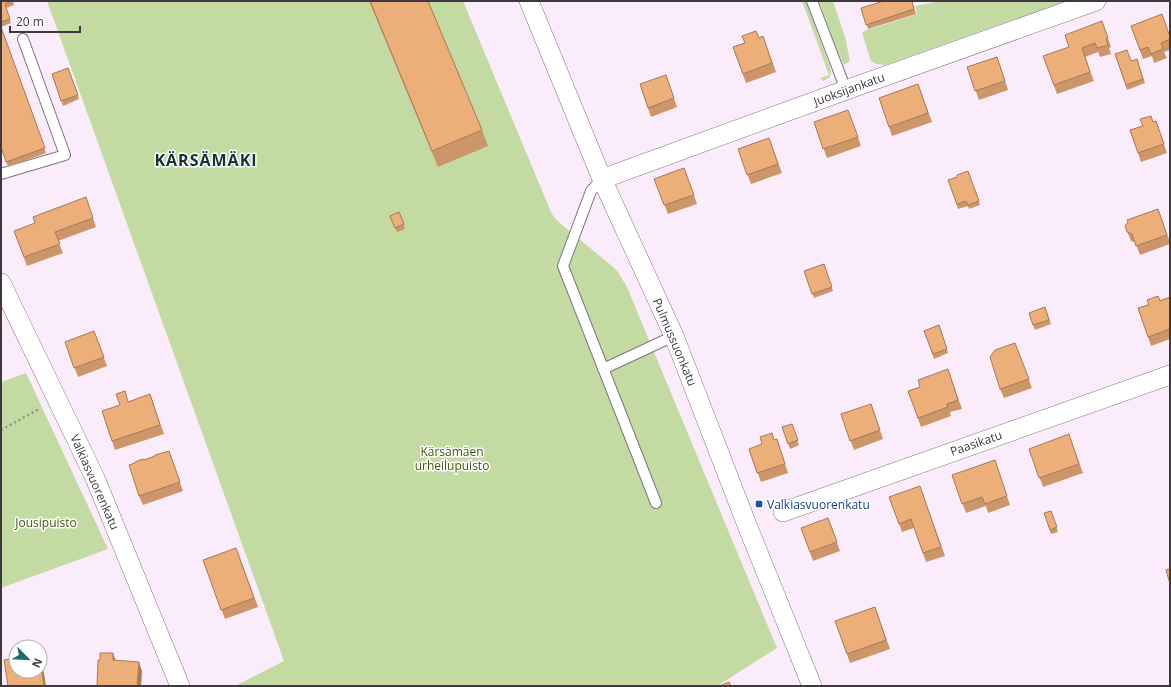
<svg xmlns="http://www.w3.org/2000/svg" width="1171" height="687" font-family="'Open Sans',sans-serif">
<rect width="100%" height="100%" fill="#fbecfb"/>
<!-- green -->
<path fill="#c3dba2" d="M47,1H463L551,212L554,217L561,224L612,266L618,272L627,287L777,648L717,686H235L284,661Z
M802,1H806L831,70L830,77L823,81L820,78L829,75Z
M819,1H833L845,37L850,61L844,65L834,43Z
M941,1H1066L885,65L876,64L871,61L862,33L864,31L917,14L915,6Z
M26,373L108,549L1,588V382Z"/>
<g fill="none" stroke-linecap="round" stroke-linejoin="round">
<defs>
<path id="lane" d="M812,1L846,90
M1,174L65,155L23,39
M602,179L591,191L563,266L656,503
M603,369L674,336"/>
<path id="street" d="M529,1L602,179L674,336L747,525L812,686
M602,179L846,90L1096,1
M1,283L95,478L180,686
M783,512L1170,375"/>
</defs>
<!-- lane casing -->
<use href="#lane" stroke="#817381" stroke-width="12"/>
<!-- street casing -->
<use href="#street" stroke="#817381" stroke-width="20"/>
<!-- path -->
<path stroke="#978d97" stroke-width="2.5" stroke-dasharray="2 3" stroke-linecap="butt" d="M1,430L39,409"/>
<!-- lane -->
<use href="#lane" stroke="#fff" stroke-width="10"/>
<!-- street -->
<use href="#street" stroke="#fff" stroke-width="19"/>
</g>
<!-- wall -->
<path fill="#cc9669" d="M1,1H13L14,5L6,8L11,23L1,27L46,153L8,167L1,147Z
M369,1H428L482,130L488,146L438,167Z
M912,1L916,14L868,29L861,8Z
M1102,21L1111,47L1109,48L1111,54L1100,57L1098,52L1085,57L1094,81L1057,94L1043,56L1069,47Z
M1131,26L1170,36V50L1164,52L1167,58L1154,63L1152,56L1143,59Z
M763,36L776,72L746,83L733,47Z
M1115,54L1131,61L1137,59L1145,83L1127,90Z
M1000,66L1008,90L979,100L967,67Z
M68,68L79,99L63,106L52,74Z
M666,75L677,107L651,117L640,84Z
M918,84L932,122L892,136L879,98Z
M848,110L861,146L827,158L814,122Z
M1156,121L1167,153L1141,162L1130,130Z
M769,138L782,173L751,184L738,149Z
M684,168L697,204L668,214L654,179Z
M968,171L980,205L969,209L968,206L958,209L948,180L957,177Z
M86,197L96,227L58,241L63,253L27,266L14,231L35,223Z
M1158,209L1170,242V244L1140,255L1135,242L1131,241L1125,226Z
M390,216L404,224L405,229L397,232Z
M824,264L833,291L814,298L804,271Z
M1170,297V339L1151,346L1138,308Z
M1045,307L1051,324L1035,330L1029,313Z
M939,325L948,353L934,359L924,331Z
M94,331L107,366L78,377L65,342Z
M1015,343L1032,388L1004,398L1000,389Z
M948,369L962,409L950,412L951,416L921,427L908,391L920,387Z
M150,394L164,434L115,450L102,411Z
M871,404L883,439L854,450L841,414Z
M792,424L799,445L790,449L782,427Z
M1069,434L1083,473L1043,487L1029,449Z
M777,439L788,473L761,482L749,449Z
M169,451L183,491L143,505L139,496L144,460Z
M995,460L1010,505L988,513L986,506L966,513L952,475Z
M920,486L945,556L926,562L914,528L902,532L889,497Z
M1051,511L1058,532L1051,534L1044,513Z
M828,518L840,551L813,561L801,528Z
M236,548L258,607L225,619L203,560Z
M875,607L890,649L850,663L835,621Z"/>
<!-- shaded-wall -->
<path fill="#a67a55" d="M113,653L116,662L113,660Z
M40,659L43,667L46,686H44Z
M139,662L142,671L141,686H137Z"/>
<!-- building -->
<path fill="#edaf7a" stroke="#a67a55" d="M1,1H12L5,4L10,19L1,22Z
M370,1H428L482,130L432,151Z
M884,1H912L914,9L866,25L861,8Z
M1162,14L1170,37V39L1161,43L1163,49L1151,54L1148,47L1140,50L1131,26Z
M1102,21L1108,38L1106,39L1108,45L1097,48L1095,43L1082,48L1090,72L1054,85L1043,56L1069,47L1065,35Z
M1,27L45,148L6,162L1,147Z
M756,31L759,38L763,36L772,63L743,74L733,47L745,43L742,36Z
M1127,50L1131,61L1137,59L1143,79L1126,85L1115,54Z
M997,57L1005,81L975,91L967,67Z
M68,68L78,95L61,101L52,74Z
M666,75L674,98L648,108L640,84Z
M918,84L928,113L889,127L879,98Z
M848,110L858,137L823,149L814,122Z
M1151,116L1153,122L1156,121L1164,144L1138,153L1130,130L1143,126L1140,119Z
M769,138L778,164L747,175L738,149Z
M684,168L694,195L664,205L654,179Z
M968,171L979,201L968,205L966,201L957,204L948,180L957,177V175Z
M86,197L93,218L55,232L60,244L24,257L14,231L35,223L33,217Z
M1158,209L1167,235L1136,246L1132,234L1127,232L1125,226L1128,222L1127,220Z
M399,212L404,224L395,228L390,216Z
M824,264L832,287L812,294L804,271Z
M1158,296L1160,301L1170,297V329L1148,337L1138,308L1149,305L1147,300Z
M1045,307L1049,320L1033,325L1029,313Z
M939,325L947,349L933,354L924,331Z
M94,331L104,357L74,368L65,342Z
M1015,343L1029,379L1000,389L990,357L995,350Z
M948,369L958,400L947,404L948,407L918,418L908,391L920,387L918,380Z
M125,391L128,402L150,394L160,425L112,441L102,411L120,405L116,394Z
M871,404L880,430L850,441L841,414Z
M792,424L798,440L788,444L782,427Z
M772,433L774,440L777,439L785,464L757,473L749,449L762,444L760,437Z
M1069,434L1079,464L1039,478L1029,449Z
M169,451L180,482L139,496L129,465L135,463V462L143,459L144,460L155,456V455Z
M995,460L1007,496L985,504L982,497L962,504L952,475Z
M920,486L941,547L923,553L911,519L899,524L889,497Z
M1051,511L1057,527L1050,530L1044,513Z
M828,518L837,542L810,552L801,528Z
M236,548L254,598L221,610L203,560Z
M1170,569V584L1166,570Z
M875,607L886,640L847,654L835,621Z
M100,653H113V660L139,662L137,686H97L98,660H100Z
M16,658V671H40V661L44,686H8L4,660Z
M729,682L731,686H719Z"/>
<!-- markers -->
<rect fill="#1a4fb4" stroke="#fff" stroke-width="1.5" x="755" y="500" width="8" height="8" rx="2"/>
<g text-anchor="middle" dominant-baseline="central" stroke-width="3" stroke-linejoin="round" paint-order="stroke">
<!-- street labels -->
<g font-size="12" fill="#3f393f" stroke="#fff">
<text transform="translate(849 89) rotate(-20)">Juoksijankatu</text>
<text transform="translate(675 342) rotate(67)">Pulmussuonkatu</text>
<text transform="translate(976 443) rotate(-19)">Paasikatu</text>
<text transform="translate(95 482) rotate(66)">Valkiasvuorenkatu</text>
</g>
<!-- park labels -->
<g font-size="12" fill="#40590b" stroke="#fff">
<text x="452" y="451">Kärsämäen<tspan x="452" dy="14">urheilupuisto</tspan></text>
<text x="46" y="522">Jousipuisto</text>
</g>
<!-- transit labels -->
<g font-size="12" fill="#164399" stroke="#fff" text-anchor="start">
<text x="767" y="504">Valkiasvuorenkatu</text>
</g>
<!-- district labels -->
<g font-size="16" font-weight="bold" letter-spacing="1" fill="#103334" stroke="#fff">
<text x="206" y="160">KÄRSÄMÄKI</text>
</g>
</g>
<!-- border -->
<rect width="1171" height="687" fill="none" stroke="#3f393f" stroke-width="4"/>
<!-- north arrow -->
<g transform="translate(28 659) rotate(114)"><circle r="19" fill="#ffffff" stroke="#b2b0b2"/>
<path d="M0-3L7 15L0 10L-7 15Z" fill="#1e6b6c"/>
<text y="-6" font-size="11" font-weight="bold" text-anchor="middle" fill="#3f393f">N</text>
</g>
<!-- scale -->
<path d="M10 26v6h70v-6" fill="none" stroke="#3f393f" stroke-width="2"/>
<text x="16" y="26" font-size="12" fill="#3f393f" stroke="#ffffff" stroke-width="3" paint-order="stroke">20 m</text>
</svg>
